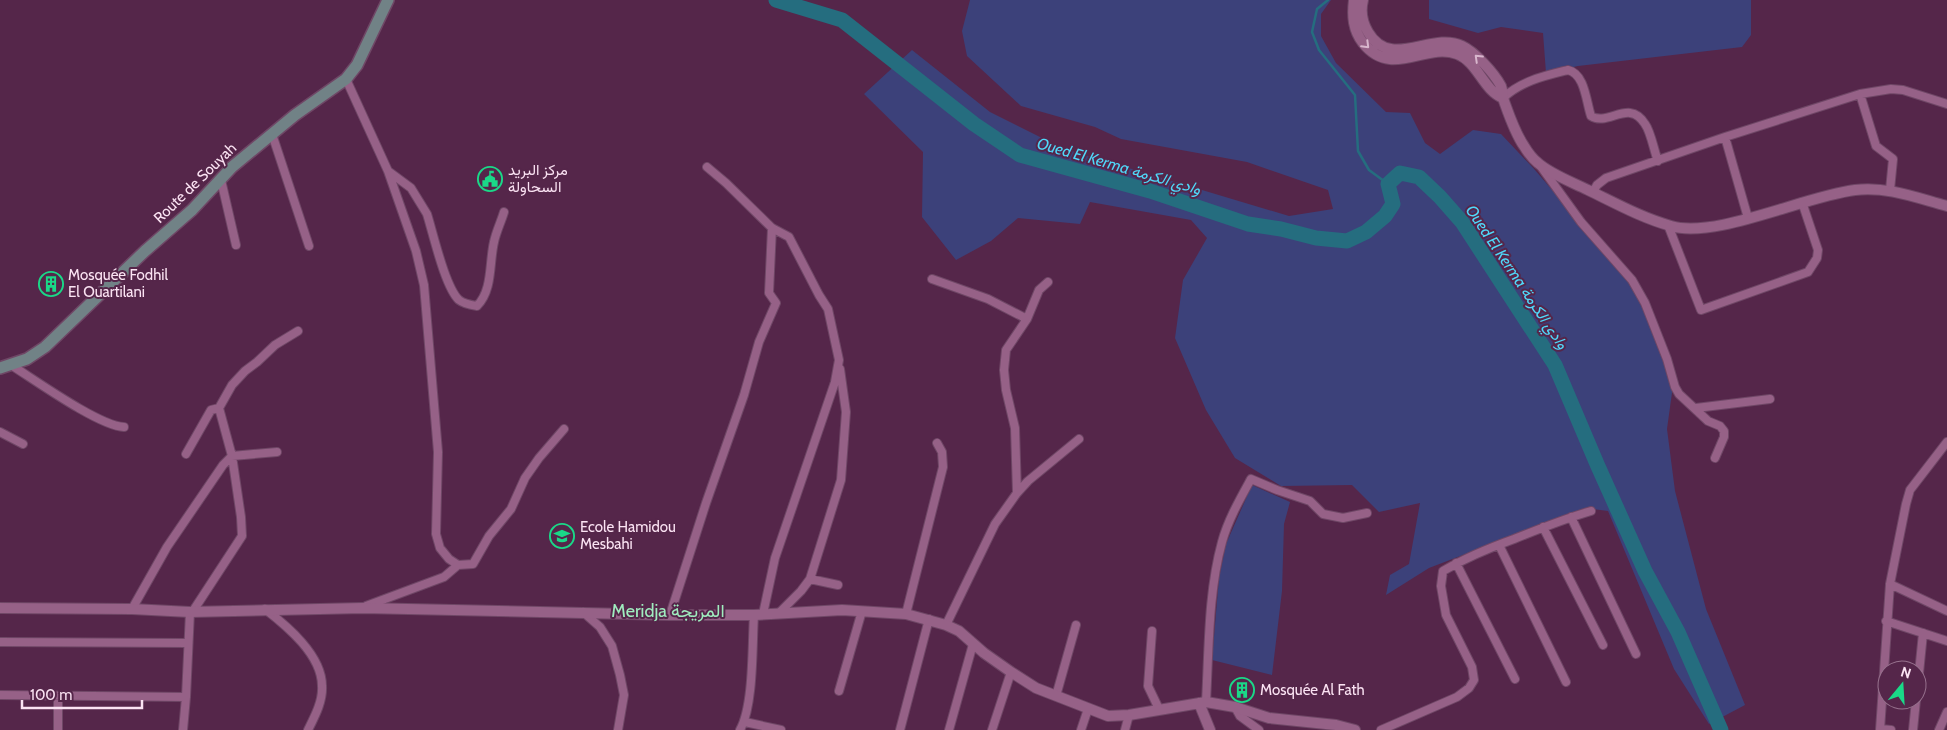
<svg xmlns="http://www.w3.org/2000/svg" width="1947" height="730" font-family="Cabin,Vazirmatn,sans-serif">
<rect width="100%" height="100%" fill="#55264a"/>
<!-- green -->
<path fill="#3c417a" d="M970,0H1331L1321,14V36L1336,63L1386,112L1410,113L1425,143L1440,154L1473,130L1501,134L1535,170L1636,288L1667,355L1675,371L1667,429L1675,491L1706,609L1745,705L1709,724L1674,669L1608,511L1585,508L1429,568L1386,595L1390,575L1409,564L1420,503L1379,512L1352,485L1281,486L1235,458L1206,410L1175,338L1183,280L1207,238L1191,220L1090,202L1080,224L1018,218L991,241L956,260L922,217L923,152L864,94L912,50L990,112L1062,148L1289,216L1333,209L1328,190L1247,162L1121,139L1095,127L1021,106L967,56L962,31Z
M1429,0H1751V35L1742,47L1578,66L1546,73L1543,33L1501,27L1478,33L1429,19Z
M1252,485L1290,502L1284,524L1282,591L1272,675L1212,660L1219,578L1226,544Z"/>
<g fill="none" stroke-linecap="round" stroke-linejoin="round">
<!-- stream -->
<path stroke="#256d7f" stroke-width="2.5" d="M1328,0L1317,9L1312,32L1319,50L1355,95L1358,151L1369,170L1388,184"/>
<!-- river -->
<path stroke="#256d7f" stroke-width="15" d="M776,0L842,20L974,124L1020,155L1150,191L1248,224L1281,229L1316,238L1347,241L1366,232L1385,216L1393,204L1388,184L1400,173L1419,177L1440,197L1462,222L1555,365L1597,464L1645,571L1678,632L1721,730"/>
<defs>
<path id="minor" d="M346,79L388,171L411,188L427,214C433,233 445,287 459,300C464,304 471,305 477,306C493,290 489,263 494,242C496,232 501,222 504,212
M1860,94L1876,146L1893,159L1890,190
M1503,98C1521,81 1544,76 1568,70C1585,74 1586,101 1591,116C1608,127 1629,98 1645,124C1651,132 1654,151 1658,161
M272,134L309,246
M1725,137L1748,218
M707,167L726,183L772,228L789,237L819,295L828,309L839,360L835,382L775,558L763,614
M1542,168L1581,222L1632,280L1645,303L1667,359L1675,387L1679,394L1708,421L1720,426L1724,431V437L1715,458
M221,180L236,245
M1593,192L1597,185L1606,178L1725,137L1860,94L1891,89L1903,90L1947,104
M1668,225L1701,310L1808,272L1817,258L1818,250L1802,202
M932,279L988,299L1027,319
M11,365C35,380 99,426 124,427
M1696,408L1770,399
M0,432L23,444
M186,454L211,410L219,408
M1017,493L1015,428L1006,390L1004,370L1006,350L1027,319L1039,290L1048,282
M1571,517L1636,654
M1543,527L1603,645
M1499,545L1566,682
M1456,563L1515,679
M458,565L473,564L489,536L511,509L525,478L539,458L564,429
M810,579L838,585
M1890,584L1947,611
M366,606L444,577L458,565L449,559L440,548L436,534L438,452L424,285L416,251L388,171
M132,609L167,547L223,465L232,456L277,452
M265,609C287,626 322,655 322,686C323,701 315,716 308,730
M193,611L242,536L241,517L232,456L219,408L232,385L245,371L257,362L275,345L298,331
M583,612L600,627L612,646L620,675L624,695L618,730
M780,612L801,591L810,579L841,480L846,412L840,369
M906,614L943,467L942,452L937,443
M670,615L706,503L744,395L759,342L776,303L769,293L772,228
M1886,621L1947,641
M946,625L995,524L1017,493L1028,481L1079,439
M1152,631L1148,686L1159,709
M0,642L188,643
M839,691L862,611
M1917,693L1923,633
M0,695L186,697
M58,696V730
M1056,696L1076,625
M1206,702C1209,649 1208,593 1222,542C1228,520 1240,499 1251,479L1277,490L1310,501L1323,514L1343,518L1367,513
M1235,707L1240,716L1259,730
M745,722L781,730
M1881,729L1891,730
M183,730L186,697L190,612
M740,730C754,705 752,645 754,615
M900,730L929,619
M949,730L973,644
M992,730L1011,672
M1081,730L1088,709
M1125,730L1129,715
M1381,730L1457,697L1469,688L1474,680L1472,667L1446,615L1441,586L1443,571C1465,558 1489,548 1514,539C1539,529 1564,519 1591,511
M1880,730L1890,584L1906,504L1910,490L1947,442
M1913,730L1916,700
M1939,730L1947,712"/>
<path id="tertiary" d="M1354,0C1352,16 1353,30 1363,43C1392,79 1425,42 1457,54C1478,62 1483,90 1503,98
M1363,0C1360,12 1362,22 1368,32C1391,71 1431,31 1462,46C1475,52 1494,73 1501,86C1503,91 1502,96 1504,101C1509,115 1515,133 1524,146C1527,151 1533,159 1538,163C1552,175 1572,182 1588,190C1615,203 1642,218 1671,226C1716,239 1805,196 1855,190C1887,186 1917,198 1947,206
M0,608L132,609L190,612L363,608L670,615H754L842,610L906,614L946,625L959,631L984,653L1011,672L1036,688L1108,716L1129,715L1206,702L1235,707L1269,718L1336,725L1355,730
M1199,703L1210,730"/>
<path id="secondary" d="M0,368L27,359L45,347L145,251L192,210L232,167L295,115L346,79L357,65L388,0"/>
</defs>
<!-- minor casing -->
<use href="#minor" stroke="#6f4766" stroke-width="10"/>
<!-- tertiary casing -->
<use href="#tertiary" stroke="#6f4766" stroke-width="12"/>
<!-- secondary casing -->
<use href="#secondary" stroke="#6f4766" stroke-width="14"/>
<!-- minor -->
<use href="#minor" stroke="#966187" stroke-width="8"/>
<!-- tertiary -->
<use href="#tertiary" stroke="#966187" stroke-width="10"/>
<!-- secondary -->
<use href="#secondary" stroke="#718286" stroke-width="11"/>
</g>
<!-- one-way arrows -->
<defs><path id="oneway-chevron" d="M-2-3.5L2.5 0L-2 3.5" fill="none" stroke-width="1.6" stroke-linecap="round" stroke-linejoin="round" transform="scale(1.25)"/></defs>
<g stroke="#d8b6cd">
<use href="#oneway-chevron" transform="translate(1366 45) rotate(45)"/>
<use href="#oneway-chevron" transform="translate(1478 58) rotate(-136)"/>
</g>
<!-- icons -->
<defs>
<symbol id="civic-ring" viewBox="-11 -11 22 22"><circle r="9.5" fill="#55264a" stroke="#1ad988" stroke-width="1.5"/><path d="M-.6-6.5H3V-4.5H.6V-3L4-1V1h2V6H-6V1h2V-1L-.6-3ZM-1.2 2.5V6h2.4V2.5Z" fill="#1ad988"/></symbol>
<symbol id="building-ring" viewBox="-11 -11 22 22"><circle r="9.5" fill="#55264a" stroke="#1ad988" stroke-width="1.5"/><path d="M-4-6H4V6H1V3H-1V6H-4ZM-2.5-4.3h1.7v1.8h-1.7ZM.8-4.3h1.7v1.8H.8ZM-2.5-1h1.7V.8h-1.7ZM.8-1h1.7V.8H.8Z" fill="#1ad988"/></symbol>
<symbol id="school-ring" viewBox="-11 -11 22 22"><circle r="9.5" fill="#55264a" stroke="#1ad988" stroke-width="1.5"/><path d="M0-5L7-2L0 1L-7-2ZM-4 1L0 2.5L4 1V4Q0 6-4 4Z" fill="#1ad988"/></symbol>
</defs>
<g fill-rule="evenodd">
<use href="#civic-ring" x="476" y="165" width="28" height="28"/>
<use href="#building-ring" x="37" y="270" width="28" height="28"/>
<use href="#school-ring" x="548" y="522" width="28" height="28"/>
<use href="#building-ring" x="1228" y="676" width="28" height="28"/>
</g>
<g text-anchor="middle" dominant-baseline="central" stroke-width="4" stroke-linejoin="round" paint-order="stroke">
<!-- poi labels -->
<g font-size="15" fill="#fbe3f3" stroke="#55264a" text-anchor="start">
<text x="508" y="170">مركز البريد<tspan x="508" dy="17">السحاولة</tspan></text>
<text x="68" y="275">Mosquée Fodhil<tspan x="68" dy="17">El Ouartilani</tspan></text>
<text x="580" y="527">Ecole Hamidou<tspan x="580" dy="17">Mesbahi</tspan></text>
<text x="1260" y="690">Mosquée Al Fath</text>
</g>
<!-- street labels -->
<g font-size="15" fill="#fbe3f3" stroke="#55264a">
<text transform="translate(195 183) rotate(-44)">Route de Souyah</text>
</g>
<!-- water labels -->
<g font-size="16" font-style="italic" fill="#50d8f9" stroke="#55264a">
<text transform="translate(1119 166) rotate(16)">Oued El Kerma وادي الكرمة</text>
<text transform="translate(1517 277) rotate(56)">Oued El Kerma وادي الكرمة</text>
</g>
<!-- quarter labels -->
<g font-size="18" fill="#a0edbf" stroke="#55264a">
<text x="668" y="611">Meridja المريجة</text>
</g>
</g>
<!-- north arrow -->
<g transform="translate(1902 685) rotate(18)"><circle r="24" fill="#55264a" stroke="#97728e"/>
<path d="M0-4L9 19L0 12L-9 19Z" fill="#1ad988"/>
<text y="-8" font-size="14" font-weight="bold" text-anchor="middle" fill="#fbe3f3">N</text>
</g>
<!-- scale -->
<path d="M22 700v8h120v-8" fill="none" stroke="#fbe3f3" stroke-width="2.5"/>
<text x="30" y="700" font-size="15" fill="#fbe3f3" stroke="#55264a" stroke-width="4" paint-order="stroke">100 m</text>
</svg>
